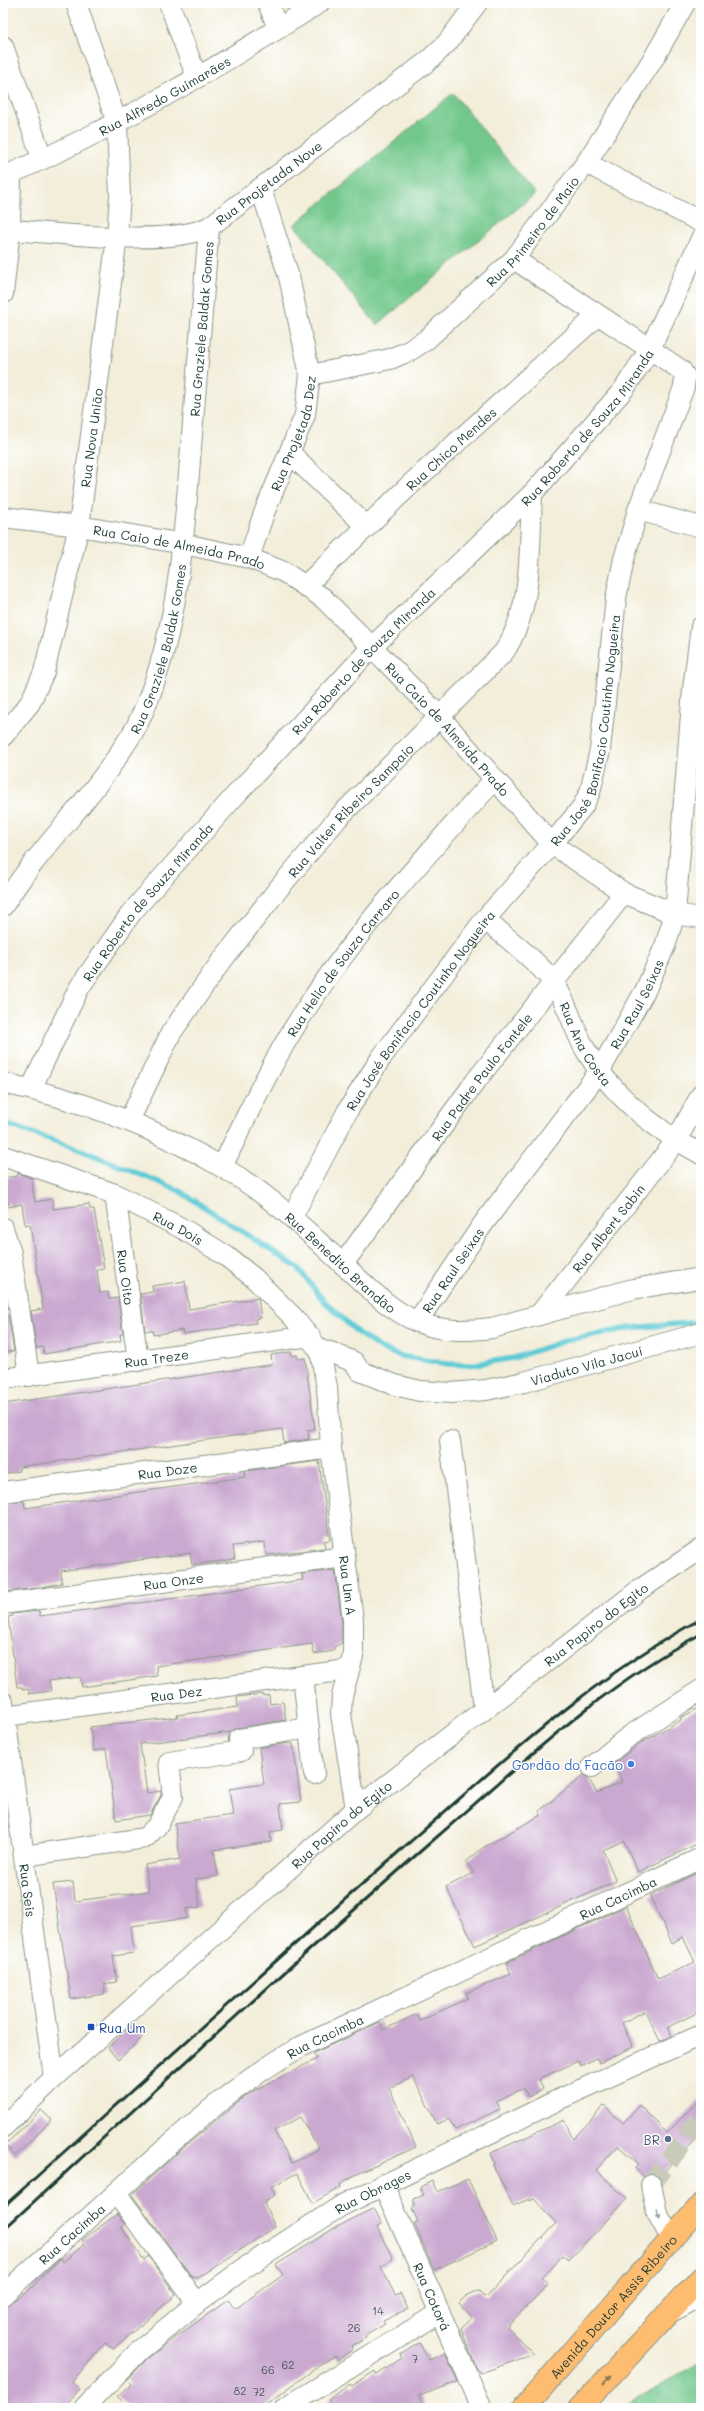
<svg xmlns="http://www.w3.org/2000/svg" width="704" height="2411" font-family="Mali,sans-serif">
<rect width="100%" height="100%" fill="#fff"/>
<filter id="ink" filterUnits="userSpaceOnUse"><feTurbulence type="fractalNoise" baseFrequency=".025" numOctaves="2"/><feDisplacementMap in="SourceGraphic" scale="8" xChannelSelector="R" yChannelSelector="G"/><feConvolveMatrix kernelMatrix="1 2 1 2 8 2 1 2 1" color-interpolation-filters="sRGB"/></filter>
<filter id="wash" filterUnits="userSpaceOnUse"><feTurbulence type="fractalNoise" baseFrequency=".012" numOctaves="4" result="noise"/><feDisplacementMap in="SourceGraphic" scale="16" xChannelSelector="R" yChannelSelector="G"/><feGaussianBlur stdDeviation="0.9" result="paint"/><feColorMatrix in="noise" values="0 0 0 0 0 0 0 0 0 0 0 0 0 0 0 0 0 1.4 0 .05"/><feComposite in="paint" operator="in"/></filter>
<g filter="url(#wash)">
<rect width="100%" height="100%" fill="#f3eeda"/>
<!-- green -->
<path fill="#72c88c" stroke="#488260" d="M453,93L535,194L377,325L294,225Z
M701,2361V2408H628L626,2405Z"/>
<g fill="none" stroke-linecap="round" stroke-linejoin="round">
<!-- stream -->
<path stroke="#5ecad6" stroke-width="5.5" d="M3,1123L81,1150L178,1190L298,1268L323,1300L359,1334L382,1349L400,1356L448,1364L469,1365L514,1358L567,1340L630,1328L701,1322"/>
</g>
<g id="blocks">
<!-- building -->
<path fill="#caa9d0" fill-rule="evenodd" d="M18,1173L31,1178L35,1202L52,1199L53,1209L89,1204L90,1209H94L104,1269L97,1270L100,1293L108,1292L109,1299L118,1298L123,1334H120L121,1341L44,1354L43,1347L36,1348L31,1311L43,1309L30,1224L25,1225L22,1204L9,1207V1203L3,1204V1178L18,1176Z
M185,1281L189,1309L258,1298L261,1318L255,1319L256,1323L183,1334L182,1330L153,1335L152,1330L145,1331L140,1294L153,1292L152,1286Z
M3,1315H8L14,1351L3,1353Z
M291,1352L292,1356L297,1355L298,1359L305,1358L315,1429L308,1430L309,1439L284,1443L282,1429L19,1467V1471L3,1474V1404L268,1365L272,1364L271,1355Z
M319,1461L330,1540L324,1541L325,1548L266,1555L265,1542L233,1546L235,1559L192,1565L190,1553L61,1571L62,1583L36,1588L9,1592L8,1585H3V1503L24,1501L25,1508L245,1477L244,1471Z
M335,1570L342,1622V1643L334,1647V1651L314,1654L312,1644L156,1666L157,1676L82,1687L80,1677L49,1681L51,1691L29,1694V1689L23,1690L22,1687H17L8,1617L13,1616L12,1614L39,1611L40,1616L162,1600L303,1580L302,1574Z
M263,1694V1696L269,1695L270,1704L283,1702L286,1720L237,1728L231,1732L140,1744L147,1793L161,1791V1795L150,1815L116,1820L106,1749L93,1751L90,1727L178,1717L177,1715L238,1707L237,1697Z
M701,1707V1842L638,1872L624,1841L603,1850L616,1881L475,1946L446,1887L474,1873L466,1862L484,1847L541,1815L539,1811L584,1775L588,1778L597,1793L622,1782L614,1764L639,1744L681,1720L680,1718Z
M289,1743L293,1744L301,1802L280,1804L283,1830L270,1832L271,1842L214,1850L218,1876L196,1879L200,1907L186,1909L188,1918L131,1926L134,1953L113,1956L117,1982L104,1984L105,1994L71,1999L53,1884L73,1882L75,1901L149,1891L145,1865L180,1859L175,1823L233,1815L229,1789L264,1784L259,1748Z
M701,1871V2011L668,2027L672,2036L660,2041L645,2011L622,2023L633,2047L599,2063L597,2058L580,2066L578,2061L539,2079L543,2089L528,2097L524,2088L495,2101L500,2109L455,2130L449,2119L437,2124L413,2077L389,2088L416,2147L351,2177L340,2184L341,2187L313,2203L297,2173L271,2187L275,2195L264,2203L275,2227L198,2278L192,2277L132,2195L176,2154L241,2100L253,2091L317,2059L314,2053L380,2022L383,2030L417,2014L420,2021L468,1998L466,1993L511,1974L506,1963L626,1906L658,1979L695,1962L683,1937L672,1943L650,1896ZM300,2117L319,2149L292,2163L274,2131Z
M131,2026L142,2038L118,2060L108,2048Z
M701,2098V2133L659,2177L649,2174L643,2177L635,2168L639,2164L618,2146L596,2170L627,2199L569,2260L563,2255L541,2278L548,2284L507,2327L534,2354L481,2373L476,2367L461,2329L472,2317L459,2303L466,2296L479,2290L486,2297L556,2223L534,2199L529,2201V2199L513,2206L493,2165L495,2164L491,2153L564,2120L573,2139L604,2106L623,2123L639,2105L667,2133Z
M41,2110L52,2120L15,2156L5,2145Z
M468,2179L497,2241L434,2270L414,2223L418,2222L412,2208H414V2199L424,2195L420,2187L432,2181L437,2192Z
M374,2208L382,2224L377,2227L393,2259L381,2267L395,2295L400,2293L408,2309L383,2321L385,2324L365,2336L366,2338L352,2346L353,2349L338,2360L335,2356L309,2373L262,2408H129L117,2396L131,2384L127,2380L147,2359L177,2336L228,2300L235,2309L283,2275L276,2265L333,2229Z
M117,2214L125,2225L121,2227L144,2260L148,2256L176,2295L113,2349L105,2343L72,2382L80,2389L63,2408H3V2306L25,2294L61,2258L63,2262L85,2244L82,2240Z
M419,2343L429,2360L445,2353L458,2382L419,2396L424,2408H336L328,2400L350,2384L352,2386L375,2371L377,2375L402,2358L400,2355Z"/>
</g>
</g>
<g filter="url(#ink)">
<use href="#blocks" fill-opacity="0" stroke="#899687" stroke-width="1"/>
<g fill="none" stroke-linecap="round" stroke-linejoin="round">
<!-- minor-tunnel -->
<path stroke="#c9cbb9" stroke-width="20" stroke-dasharray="20 10" stroke-linecap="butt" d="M651,2185L701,2117"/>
<defs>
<g id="minor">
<path d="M169,3L197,78"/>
<path d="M268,3L278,29"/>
<path d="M3,46L42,158"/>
<path d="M586,163L701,222"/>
<path id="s1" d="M3,177C114,129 218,67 319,3"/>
<path id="s2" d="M10,230C59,233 167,247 209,227L428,61L447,43L477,3"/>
<path d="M3,294L10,230L11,173"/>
<path id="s3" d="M310,375L390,359L409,351L426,340L514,259L586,163L655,56L685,3"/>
<path d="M291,454L367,527"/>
<path d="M638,510L701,527"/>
<path id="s4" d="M3,517L79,526L184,544L249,558L284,572L323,598L372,647L440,717L552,844L624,893L675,914L701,918"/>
<path id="s5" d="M249,558L264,513L305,415L310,375L289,277L261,189"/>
<path id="s6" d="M306,585L413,482L598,315"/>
<path id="s7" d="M3,736L30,703L44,672L79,526L117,237L120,196L117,123L76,3"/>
<path id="s8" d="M3,906C36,852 84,808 119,754C125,744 133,734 138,723C178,639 184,539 191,447C197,374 203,301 209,227"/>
<path id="s9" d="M485,919C504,936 541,964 554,983C567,1003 574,1029 585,1049C612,1096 654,1129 701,1154"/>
<path id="s10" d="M3,1083C79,1099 155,1128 222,1167C264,1191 300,1224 335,1257C360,1279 386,1309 418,1322C442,1332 467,1331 492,1328L633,1289L701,1278"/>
<path id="s11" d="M31,1089L79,988L132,912L232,799L372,647L532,494L624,389L650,349L701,239"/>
<path id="s12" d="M129,1121L171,1033L220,963L279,888L338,818L504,652C534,607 529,547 532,494"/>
<path id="s13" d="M3,1156L115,1194L185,1230L226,1256L254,1278L294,1318L320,1351L327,1387L331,1448L353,1620V1656L342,1696L341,1714L356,1809"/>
<path id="s14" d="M222,1167C247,1115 272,1061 304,1012C358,928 427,855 494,780"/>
<path id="s15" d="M115,1194L138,1361"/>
<path id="s16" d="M292,1217L348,1110L381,1058L485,919L552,844L583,806L590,792L600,750L616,598L624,559L638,510L684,387L685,376L681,370L650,349L514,259"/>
<path d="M3,1228L11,1253L29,1376"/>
<path id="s17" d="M343,1264L475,1082L624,893"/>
<path id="s18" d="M539,1315L676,1141L701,1095"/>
<path id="s19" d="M417,1322L483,1224L599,1072L645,991L665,946L675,914L693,689L701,627"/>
<path id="s20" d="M320,1351L330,1352L354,1362L360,1371L395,1385L420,1391L451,1393L486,1390L524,1382L701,1333"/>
<path id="s21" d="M3,1379L310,1336"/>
<path d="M450,1441L484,1708"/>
<path id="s22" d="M3,1492L331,1448"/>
<path id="s23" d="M3,1604L344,1557"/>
<path d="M303,1676L314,1774"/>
<path id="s24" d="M3,1702L54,2078"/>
<path id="s25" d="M5,1716L347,1670"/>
<path d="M592,1767L628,1737L701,1690"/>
<path d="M24,1856L145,1838L157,1826L173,1797L169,1762L241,1751L239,1739L309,1728"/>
<path id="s26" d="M3,2127L54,2078L356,1809L639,1590L701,1549"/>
<path id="s27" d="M383,2184L482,2408"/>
<path d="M651,2185L657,2213L672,2240"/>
<path d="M116,2193L197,2303"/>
<path id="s28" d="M3,2295C40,2261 78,2228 115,2194C177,2138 229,2087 302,2046L701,1858"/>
<path d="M673,2311L701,2296"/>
<path id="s29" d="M84,2408L139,2351L197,2303L246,2267L341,2206L560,2099L701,2035"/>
<path d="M285,2408L439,2313"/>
</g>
<g id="major">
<path id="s30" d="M524,2408L701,2205"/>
<path d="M580,2408L701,2278"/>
</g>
</defs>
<!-- minor casing -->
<use href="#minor" stroke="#899687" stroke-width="22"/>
<!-- major casing -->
<use href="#major" stroke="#899687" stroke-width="24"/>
<!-- minor -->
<use href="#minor" stroke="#fff" stroke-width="20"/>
<!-- major -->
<use href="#major" stroke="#febc70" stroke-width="22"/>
<!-- rail -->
<path stroke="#1f3d34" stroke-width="3" d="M3,2207C136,2087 269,1966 403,1848C498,1766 590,1678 701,1619
M3,2230C147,2098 290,1965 438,1836C521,1764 603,1685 701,1634"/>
</g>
<!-- one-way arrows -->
<defs><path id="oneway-solid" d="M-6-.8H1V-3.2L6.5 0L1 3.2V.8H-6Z"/></defs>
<use fill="#8f9e9a" href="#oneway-solid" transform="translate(658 2213) rotate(69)"/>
<use fill="#83764f" href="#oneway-solid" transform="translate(607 2380) rotate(-47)"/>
</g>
<!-- markers -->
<circle fill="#3f7fe0" stroke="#fff" stroke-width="1.5" cx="631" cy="1764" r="4"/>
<rect fill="#1a4fb4" stroke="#fff" stroke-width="1.5" x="87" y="2023" width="8" height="8" rx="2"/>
<circle fill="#5c6f8a" stroke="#fff" stroke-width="1.5" cx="668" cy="2139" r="4"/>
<g text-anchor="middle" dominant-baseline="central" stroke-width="3" stroke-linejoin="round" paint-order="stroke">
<!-- number labels -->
<g font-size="11" fill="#4a585b">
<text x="378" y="2310">14</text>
<text x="354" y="2327">26</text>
<text x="415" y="2358">7</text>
<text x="288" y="2364">62</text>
<text x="268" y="2369">66</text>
<text x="240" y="2390">82</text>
<text x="259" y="2391">72</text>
</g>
<!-- street labels -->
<g font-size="13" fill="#1f3d34" stroke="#fff">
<text stroke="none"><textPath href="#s1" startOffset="181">Rua Alfredo Guimarães</textPath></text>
<text stroke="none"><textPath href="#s2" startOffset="275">Rua Projetada Nove</textPath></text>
<text stroke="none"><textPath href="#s3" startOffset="275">Rua Primeiro de Maio</textPath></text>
<text stroke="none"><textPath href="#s8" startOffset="629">Rua Graziele Baldak Gomes</textPath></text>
<text stroke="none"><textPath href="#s11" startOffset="870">Rua Roberto de Souza Miranda</textPath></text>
<text stroke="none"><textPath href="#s5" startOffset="133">Rua Projetada Dez</textPath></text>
<text stroke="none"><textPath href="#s7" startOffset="316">Rua Nova União</textPath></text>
<text stroke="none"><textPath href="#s6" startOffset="199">Rua Chico Mendes</textPath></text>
<text stroke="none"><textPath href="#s4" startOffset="179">Rua Caio de Almeida Prado</textPath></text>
<text stroke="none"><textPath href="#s8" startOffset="305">Rua Graziele Baldak Gomes</textPath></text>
<text stroke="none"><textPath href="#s11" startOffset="546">Rua Roberto de Souza Miranda</textPath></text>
<text stroke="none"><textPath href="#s16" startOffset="579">Rua José Bonifacio Coutinho Nogueira</textPath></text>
<text stroke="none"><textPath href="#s4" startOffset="515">Rua Caio de Almeida Prado</textPath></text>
<text stroke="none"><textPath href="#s12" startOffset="384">Rua Valter Ribeiro Sampaio</textPath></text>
<text stroke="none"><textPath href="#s11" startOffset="222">Rua Roberto de Souza Miranda</textPath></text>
<text stroke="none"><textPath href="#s14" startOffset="238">Rua Helio de Souza Carraro</textPath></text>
<text stroke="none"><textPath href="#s19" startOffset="387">Rua Raul Seixas</textPath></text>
<text stroke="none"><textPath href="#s16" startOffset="244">Rua José Bonifacio Coutinho Nogueira</textPath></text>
<text stroke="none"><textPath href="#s9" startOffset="163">Rua Ana Costa</textPath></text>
<text stroke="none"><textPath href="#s17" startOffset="233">Rua Padre Paulo Fontele</textPath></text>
<text stroke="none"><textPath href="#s13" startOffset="190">Rua Dois</textPath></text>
<text stroke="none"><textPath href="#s18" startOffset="111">Rua Albert Sabin</textPath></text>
<text stroke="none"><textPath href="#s10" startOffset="388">Rua Benedito Brandão</textPath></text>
<text stroke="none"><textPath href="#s19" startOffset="63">Rua Raul Seixas</textPath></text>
<text stroke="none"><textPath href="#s15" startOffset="84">Rua Oito</textPath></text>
<text stroke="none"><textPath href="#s21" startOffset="155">Rua Treze</textPath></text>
<text stroke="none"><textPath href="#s20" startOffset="280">Viaduto Vila Jacuí</textPath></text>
<text stroke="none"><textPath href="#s22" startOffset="166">Rua Doze</textPath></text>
<text stroke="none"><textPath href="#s23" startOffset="172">Rua Onze</textPath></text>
<text stroke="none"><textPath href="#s13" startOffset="616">Rua Um A</textPath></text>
<text stroke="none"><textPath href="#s26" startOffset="778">Rua Papiro do Egito</textPath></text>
<text stroke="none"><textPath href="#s25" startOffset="173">Rua Dez</textPath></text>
<text stroke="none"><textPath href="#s26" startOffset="454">Rua Papiro do Egito</textPath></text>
<text stroke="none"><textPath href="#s24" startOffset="190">Rua Seis</textPath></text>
<text stroke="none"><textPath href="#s28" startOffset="739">Rua Cacimba</textPath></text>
<text stroke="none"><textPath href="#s28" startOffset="415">Rua Cacimba</textPath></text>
<text stroke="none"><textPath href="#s29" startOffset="363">Rua Obrages</textPath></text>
<text stroke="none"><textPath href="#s28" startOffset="92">Rua Cacimba</textPath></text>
<text stroke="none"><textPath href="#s27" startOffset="123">Rua Cotorá</textPath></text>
<text stroke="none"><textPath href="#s30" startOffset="135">Avenida Doutor Assis Ribeiro</textPath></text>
</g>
<!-- shop labels -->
<g font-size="13" fill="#366cbe" stroke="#fff" text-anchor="end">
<text x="623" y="1764">Gordão do Facão</text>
</g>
<!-- transit labels -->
<g font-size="13" fill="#164399" stroke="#fff" text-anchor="start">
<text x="99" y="2027">Rua Um</text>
</g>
<!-- service labels -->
<g font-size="13" fill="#4e5e75" stroke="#fff" text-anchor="end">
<text x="660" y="2139">BR</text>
</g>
</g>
<!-- margin -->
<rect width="704" height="2411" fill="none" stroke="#fff" stroke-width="16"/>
</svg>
